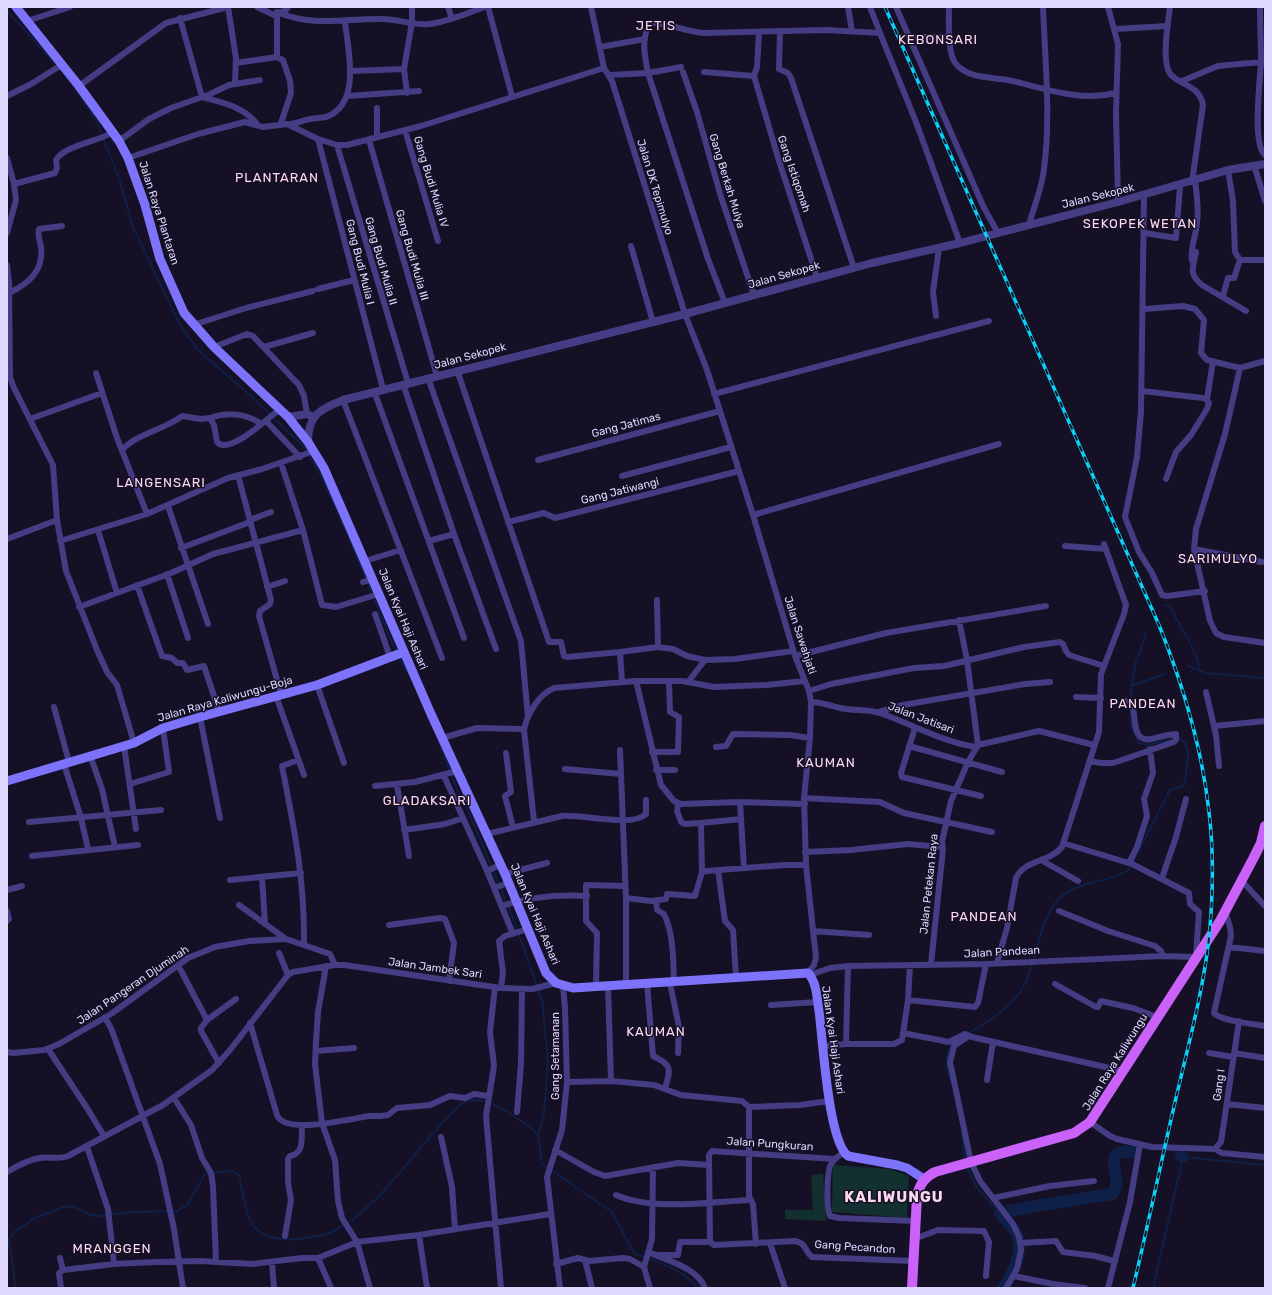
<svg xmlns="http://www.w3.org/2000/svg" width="1272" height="1295" font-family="Rubik,sans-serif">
<rect width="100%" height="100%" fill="#151026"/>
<!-- green -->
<path fill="#133030" d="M833,1165L890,1169L909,1176L907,1218L832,1212Z
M823,1174L826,1221L785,1219V1210H813L811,1175Z"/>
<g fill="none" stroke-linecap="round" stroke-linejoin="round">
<!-- stream -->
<path stroke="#0e2048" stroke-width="2" d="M7,11L54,62
M62,71L79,94L97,122L119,178L133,227L179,323L198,350L251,396L305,448L322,477L350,540L396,652
M1165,605L1170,606C1179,627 1196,647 1199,669
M398,656L412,680
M1187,665L1205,673L1265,678
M1131,686L1164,674
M1130,700L1135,665L1146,633
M439,743L462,802L467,808L512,916L542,1000L548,1061L544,1114L538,1134L542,1164L612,1212L634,1253C657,1261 682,1269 698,1288
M967,1034C987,1023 1009,1009 1022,989C1038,963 1037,919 1061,897C1080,880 1109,883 1129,870L1170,790L1184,786C1185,772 1195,745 1179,738L1146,745L1139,743L1132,730L1130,704
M951,1082C947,1071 943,1054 953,1044
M962,1131L965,1161
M967,1167L977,1188L1000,1213
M16,1288L9,1240L13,1233L35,1218L64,1207L73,1206L91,1215L98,1216L131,1212L177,1211L188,1204L205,1174L232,1171L239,1175C248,1215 245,1242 296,1239C306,1238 316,1237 326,1234C370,1219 411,1156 443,1122C451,1114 459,1102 472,1100C493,1098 522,1121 538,1134
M1153,1288L1183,1157L1265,1165"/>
<!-- river -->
<path stroke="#0e2048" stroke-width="12" d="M1181,1156L1183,1157
M1003,1288C1013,1275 1025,1249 1016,1233C1012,1226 1005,1219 1000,1213L1030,1207L1112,1194C1122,1182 1112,1171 1114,1157L1120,1152H1135"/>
<!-- minor -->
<path stroke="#443d84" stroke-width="6" d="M228,7L236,58L235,83
M257,7L274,15L286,10L288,7
M448,7L452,19
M488,7L512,96
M591,7L604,68L612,81L685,314L707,370L753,515L795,656L809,691L811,702L810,738L804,798L806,865L816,958L814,965L808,973
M848,7L852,31
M870,7L880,33
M896,7L984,208L998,233
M949,7C949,21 947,54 956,64C969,79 991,77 1008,80C1044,88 1079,102 1116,93
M1108,7L1118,44L1116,113L1118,202
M1170,7C1168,23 1162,58 1169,72C1176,85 1199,83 1203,105L1192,182
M1260,7C1260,25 1261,44 1261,62C1260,79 1252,146 1265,155
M180,18L202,97C223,103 243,106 257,124
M27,21L70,7
M1115,29L1168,26
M780,31L779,69L788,73L791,78L854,268
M910,37H949
M600,47L645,39
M277,57V12C316,28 344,18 383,19C398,19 414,26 429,24C448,22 467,13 485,7
M236,63L277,57L283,60L290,81L291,93L281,123
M351,71L404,69
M683,72L697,112L721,197L754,295
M704,72L754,76
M609,75L648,73L681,67
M754,76L779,161L817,277
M754,76L757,67L759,32
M1182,81L1218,66L1261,62
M79,86L166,23L228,7
M407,93L404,69L412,22V7
M7,96L31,84L63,64
M347,96L419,91
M377,108V137
M290,124C297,124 303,120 310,119C316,118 321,118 326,117C362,104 348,50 345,22
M405,130L438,241
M318,139L383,389
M369,140L437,376
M119,141L149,119L171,108L208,95L229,85L260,80
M337,145L408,383
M7,158L14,184L16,200L7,233
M128,158L198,134L245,122L263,127L287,124L318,139L337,145H347L421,126L604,68
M1254,165L1265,201
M1228,170L1233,201L1235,252L1240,260H1265
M14,184L55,173L57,168L56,160C64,146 98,141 112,133
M1144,196L1141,411L1137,457L1125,517L1139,552L1152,573L1162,595L1167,596L1205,591
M1029,225C1034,206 1042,188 1044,169C1051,116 1045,60 1043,7
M1145,233L1176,238L1180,186
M631,246L653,322
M1196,252C1193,268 1188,273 1202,285L1246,311
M1192,261C1190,247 1196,236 1197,223C1199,209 1197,195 1195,181
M7,265L9,282L10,377L14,388L53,465L57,520L66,571L97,650L107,672L117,685L134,743
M318,289L354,280
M9,293C28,284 44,271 41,247C40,241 37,235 39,229L62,226
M1223,296L1228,278H1234L1240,260
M725,303L708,259L648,73C645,57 640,37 651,23C670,23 686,32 704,33L827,30L880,33L916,122L960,243
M1144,309L1183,306L1195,309L1204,320L1201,353L1207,360L1240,368L1265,361
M936,316L933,292L939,248
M193,325L246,308L313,291
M214,347L247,334L253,336L299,385L304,396L307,414
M264,347L313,333
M1240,368L1225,434L1196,529L1194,549L1210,621L1216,633L1224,637L1265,643
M457,370L549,642H561L564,656L567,657L620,652
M96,373L117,438L147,514
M428,378L521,641L528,717
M403,384L454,534
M374,391L464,638
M1142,391L1203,398L1206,399L1209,403L1207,409L1191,435L1176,452L1166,479
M714,394L989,321
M1207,399L1213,361
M343,400L442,658
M210,418C227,412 246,413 261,424
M30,419L102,393
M266,421L300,457
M122,450C138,433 164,430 182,416L201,419L210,418L214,425L217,442C229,456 269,417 280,409
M538,460L720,411
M281,463L303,530L322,605L336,607L379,594
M238,475L271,600L270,604L260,611L259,616L281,694
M622,476L731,447
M168,506L208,624
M753,515L999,444
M250,520L271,512
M508,522L544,513L555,518L739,471
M98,530L117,593
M7,539L57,520
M60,541L147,514L228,478L262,469L314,451
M429,541L454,534L496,649
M1065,546L1106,549
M181,548L250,522
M1194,549L1262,562
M365,561L401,550
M167,574L188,638
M363,582L373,579
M137,585L162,656L172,658L177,663H183L187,670L204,666L219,711
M267,587L285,581
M657,600L658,647
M79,607L171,573L213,554L303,530
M375,614L390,657
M795,656L886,633L1046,606
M636,681L661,785L674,801L681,804L740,802L805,804
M622,682L620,652L658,647L673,649L687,656L705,660L735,659L793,651
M688,682L705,660
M317,685L344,763
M809,691L831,684L914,668L944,666L1024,647L1060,642L1063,644L1066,651L1069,655L1104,666
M1206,692L1216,735L1219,766
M276,696L304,775
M1076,697L1101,698
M811,702C822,702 830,706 840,708C853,711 868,709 880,713C912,724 942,742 976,747
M54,707L69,762
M879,712L903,705L1025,684L1050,682
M200,717L220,818
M1214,726L1265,721
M915,728L901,773L902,777L981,796
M442,738L477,728L524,729
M978,745L1039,731L1094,745
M124,746L136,829
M909,746L1002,772
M716,747L726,746L733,734L790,735L810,738
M620,750L626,898V984
M652,752H678L679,717L670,712L669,681
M506,753L511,792L505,796L513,827
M90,755L102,789L115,847
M298,760L282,766C294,827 305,881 304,945
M1089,761L1101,763H1113L1174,742L1176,740V734C1167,734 1159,738 1151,739C1131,743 1136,714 1132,702L1124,701
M64,764L81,818L88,849
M565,769L621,774
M656,770H675
M444,776L487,871L513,934
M130,784L169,772L163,728
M397,785L409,856
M375,786L415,782L457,771
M804,798L880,802L904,813L992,832
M458,801L469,798
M740,802L744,868
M678,803L677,811L681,822L685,824L701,823
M534,821L524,730C527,714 539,694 554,688L636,681H682L714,687L767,685L804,681
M29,822L161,810
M404,830L445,824L463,818
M487,834L562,816C582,814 632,828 646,814V800
M1063,843L1132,864L1189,893L1190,904L1199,912L1196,955
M805,852L851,850L908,844L942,847
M32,856L138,845
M1041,860L1078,881
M1129,863L1137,847L1147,816L1144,799L1153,773L1150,749
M718,870L725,921L733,930L736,977
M487,871L500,865
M702,872L701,823L741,819
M505,874L547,863
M262,877L265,924
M1162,878L1176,837L1186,799
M230,880L301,873
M1241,880L1265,906
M494,888L508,883
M7,890L22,886
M626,898L651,901L666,899L667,894L695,896L702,872L707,871L785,865H806
M656,901L657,910L664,914C674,935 673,960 674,982
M239,905L286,939
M502,906C529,897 558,894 587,896
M7,911L9,919L7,921
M1059,911L1108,931L1155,946L1161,951L1163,956
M1225,911L1230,927L1231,936L1214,1013C1221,1021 1253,1024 1265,1026
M389,925L440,918L445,919L454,943L449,981
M813,931L869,935
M1229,947L1265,951
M279,953L288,975
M997,963L1007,928L1016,878C1025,859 1049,863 1062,847L1099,732L1101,674L1124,614L1126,605L1104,544
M931,964L943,849L942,842L951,801L968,762L978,745L967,660L959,620
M178,965L207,1020L201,1028V1031L219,1063
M326,966L318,1012L316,1042L315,1064L322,1123L335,1160L338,1201L342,1218L357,1242L370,1288
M810,975L830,968L848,966L986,964L1163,956L1195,957
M647,983L653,1056C672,1065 671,1068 665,1089
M670,983L679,1027L678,1053
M1055,984L1096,1007H1098L1101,1001L1133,1008L1157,1017
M596,986L597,933L586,921V885L625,886
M608,986L611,1081
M495,987L490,1032L494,1066L486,1116L501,1288
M501,988L503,973L499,941L505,936L528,929
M908,1000L975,1007L978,1003L986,964
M771,1005L818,1002
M105,1018L111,1028L160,1164L174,1229L183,1288
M207,1020L236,999
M250,1023L277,1115C285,1136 352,1118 370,1116H381L388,1115L397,1108L430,1105L450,1096L465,1098L474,1094L488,1096
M903,1033L949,1042L965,1034L972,1037L1123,1071
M969,1036L954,1046L950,1062L971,1162L980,1181L1013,1224L1019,1237L1021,1250L1017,1269L1006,1288
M846,1044H894L902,1040L908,1000L910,965
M823,1046L846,1044L848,966
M48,1049L87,1108L104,1136
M316,1051L354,1048
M7,1052L13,1053L44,1050L59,1044L111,1014L188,958L215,947L249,941L286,939L330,954L335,965
M1209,1053L1233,1057
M1234,1053L1265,1058
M987,1080L993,1042
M567,1082L611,1081L654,1085L681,1095L742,1101L749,1107L800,1105L829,1101
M174,1098L191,1125L202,1158L211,1173L213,1186L216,1261
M1227,1104L1265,1108
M749,1107V1196L753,1204L756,1244
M517,1112L521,1064L522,989
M1090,1122L1110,1136L1117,1139L1152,1147L1215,1149L1222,1153L1265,1157
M441,1137L452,1187L455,1229
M87,1147L108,1209L114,1264
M1215,1149L1221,1142L1239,1021
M555,1150L594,1172L605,1176L678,1163L709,1165
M843,1153C838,1156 833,1160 830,1166C827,1175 826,1207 830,1216L839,1218L915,1221
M835,1159L712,1151L709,1155L710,1242L714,1245L795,1241C807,1243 804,1251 812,1257L913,1261
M7,1172C17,1166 28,1160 39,1158C49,1156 58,1160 68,1156L163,1105L212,1070L230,1050L288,975L293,972L335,965H344L501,988L532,989L556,983
M616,1195C653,1211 709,1202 749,1200
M993,1198L1050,1186L1094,1181
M419,1235L427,1288
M285,1236L291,1200L288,1183V1159L290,1156C305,1153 301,1138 302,1126
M914,1239L938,1230L984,1231L989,1242L986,1276
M770,1243L785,1288
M1020,1243L1056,1241L1063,1252L1095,1256L1114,1261
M649,1252C667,1261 697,1267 705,1288
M659,1255H678L680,1242H710
M60,1258L63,1270
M318,1258L331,1288
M585,1260L592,1288
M272,1263L274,1288
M556,1264L578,1258L589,1261L623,1258L630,1259L644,1267
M1014,1276L1053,1284L1085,1288
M61,1288L59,1273L63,1270L114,1264L156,1262L200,1261L252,1264L302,1258H318L357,1242L419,1235L550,1214
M560,1288L547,1177L562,1130L567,1082L565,1008L563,986
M650,1288L644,1267L652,1239L653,1167
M1108,1288L1130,1202L1140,1144"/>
<!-- tertiary -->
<path stroke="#443d84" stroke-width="8" d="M288,417L307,414L313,417
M308,442C308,414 320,410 343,400L685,314L872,263L960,243L1118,202L1228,170L1265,164"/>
<!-- secondary -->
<path stroke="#7d72fa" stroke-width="9" d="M16,7L79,86L119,141L128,158L145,205L160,259L184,313L214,347L288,417L308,442L324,468L431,714L505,874L546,973L556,983L573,988L808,973C817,982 817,1000 819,1011C823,1040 828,1141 848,1156L897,1165L907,1168L924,1179
M7,781L134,743L163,728L200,717L317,685L404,652"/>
<!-- primary -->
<path stroke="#ca62fa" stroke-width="10" d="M912,1288L917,1197C919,1185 924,1178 935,1172L1074,1133L1090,1122L1220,921L1253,859L1261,843L1265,826"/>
<defs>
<path id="rail" d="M885,7L1159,625C1183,685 1202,747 1209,812C1214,853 1213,897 1209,938C1203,992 1188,1046 1176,1098C1161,1162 1148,1225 1133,1288"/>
</defs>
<!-- rail casing -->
<use href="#rail" stroke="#0ad1f7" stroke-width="3.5"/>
<!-- rail -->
<use href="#rail" stroke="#151026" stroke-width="2" stroke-dasharray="6" stroke-linecap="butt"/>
</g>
<g text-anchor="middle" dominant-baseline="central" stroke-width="3" stroke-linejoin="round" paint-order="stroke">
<!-- street labels -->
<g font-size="11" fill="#ded7fe" stroke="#151026">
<text transform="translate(794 174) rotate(71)">Gang Istiqomah</text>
<text transform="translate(727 181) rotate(73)">Gang Berkah Mulya</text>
<text transform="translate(431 182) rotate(73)">Gang Budi Mulia IV</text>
<text transform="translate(655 187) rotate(73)">Jalan DK Tepimulyo</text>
<text transform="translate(1098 196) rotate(-14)">Jalan Sekopek</text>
<text transform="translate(159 213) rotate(72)">Jalan Raya Plantaran</text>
<text transform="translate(412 255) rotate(74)">Gang Budi Mulia III</text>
<text transform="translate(381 261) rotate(74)">Gang Budi Mulia II</text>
<text transform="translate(360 262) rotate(76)">Gang Budi Mulia I</text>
<text transform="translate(784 275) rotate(-16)">Jalan Sekopek</text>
<text transform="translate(470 356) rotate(-15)">Jalan Sekopek</text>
<text transform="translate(626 425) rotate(-15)">Gang Jatimas</text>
<text transform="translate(620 491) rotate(-14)">Gang Jatiwangi</text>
<text transform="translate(403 619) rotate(67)">Jalan Kyai Haji Ashari</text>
<text transform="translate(800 635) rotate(72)">Jalan Sawahjati</text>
<text transform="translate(225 699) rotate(-16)">Jalan Raya Kaliwungu-Boja</text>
<text transform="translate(921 718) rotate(21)">Jalan Jatisari</text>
<text transform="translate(929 884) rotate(-84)">Jalan Petekan Raya</text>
<text transform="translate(535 914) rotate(67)">Jalan Kyai Haji Ashari</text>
<text transform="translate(1002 952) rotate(-3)">Jalan Pandean</text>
<text transform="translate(435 968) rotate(8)">Jalan Jambek Sari</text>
<text transform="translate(133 985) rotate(-34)">Jalan Pangeran Djuminah</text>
<text transform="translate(833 1040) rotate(82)">Jalan Kyai Haji Ashari</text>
<text transform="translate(555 1056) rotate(-90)">Gang Setamanan</text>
<text transform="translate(1115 1062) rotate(-58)">Jalan Raya Kaliwungu</text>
<text transform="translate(1219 1085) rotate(-82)">Gang I</text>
<text transform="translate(770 1144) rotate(4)">Jalan Pungkuran</text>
<text transform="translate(855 1247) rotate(4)">Gang Pecandon</text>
</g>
<!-- quarter labels -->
<g font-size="13" letter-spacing="1" fill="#fed9ee" stroke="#151026">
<text x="656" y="25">JETIS</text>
<text x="938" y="39">KEBONSARI</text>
<text x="277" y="177">PLANTARAN</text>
<text x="1140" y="223">SEKOPEK WETAN</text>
<text x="161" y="482">LANGENSARI</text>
<text x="1218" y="558">SARIMULYO</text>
<text x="1143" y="703">PANDEAN</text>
<text x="826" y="762">KAUMAN</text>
<text x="427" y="800">GLADAKSARI</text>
<text x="984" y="916">PANDEAN</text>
<text x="656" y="1031">KAUMAN</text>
<text x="112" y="1248">MRANGGEN</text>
</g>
<!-- district labels -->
<g font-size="15" font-weight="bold" letter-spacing="1" fill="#fed9ee" stroke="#151026">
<text x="894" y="1197">KALIWUNGU</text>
</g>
</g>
<!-- border -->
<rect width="1272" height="1295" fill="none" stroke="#ded7fe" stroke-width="16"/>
</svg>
